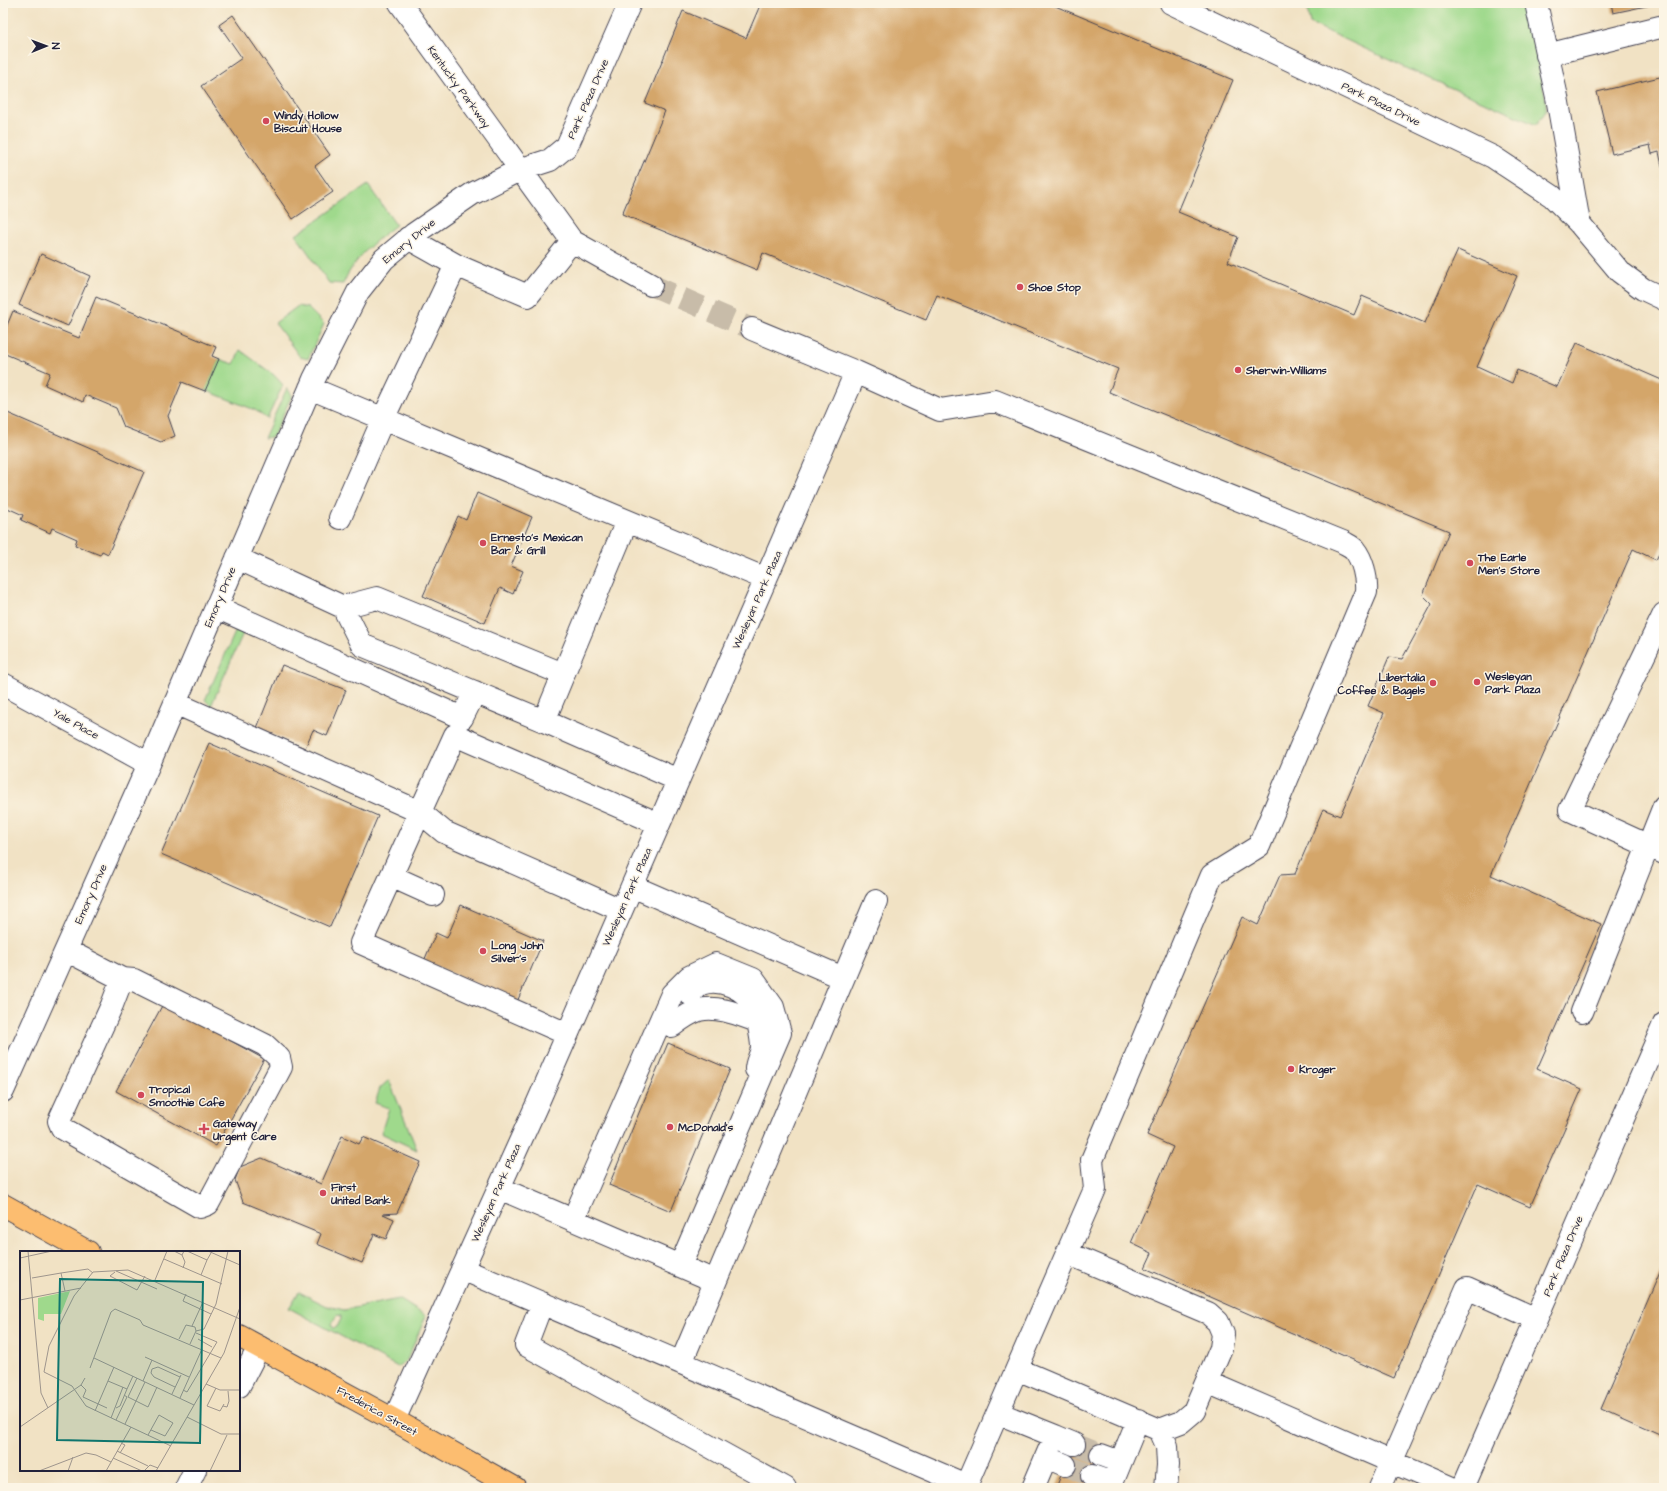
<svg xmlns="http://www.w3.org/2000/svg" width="1667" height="1491" font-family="'Architects Daughter',sans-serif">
<rect width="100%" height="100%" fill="#fcf5e5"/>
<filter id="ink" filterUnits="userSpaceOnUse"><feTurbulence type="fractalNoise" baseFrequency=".025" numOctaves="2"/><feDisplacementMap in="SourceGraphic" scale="8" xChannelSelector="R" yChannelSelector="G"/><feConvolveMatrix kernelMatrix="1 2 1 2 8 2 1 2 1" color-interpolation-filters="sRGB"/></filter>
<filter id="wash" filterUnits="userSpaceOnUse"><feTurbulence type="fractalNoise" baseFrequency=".012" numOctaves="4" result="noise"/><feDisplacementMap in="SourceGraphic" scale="16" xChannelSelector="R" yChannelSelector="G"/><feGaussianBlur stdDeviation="0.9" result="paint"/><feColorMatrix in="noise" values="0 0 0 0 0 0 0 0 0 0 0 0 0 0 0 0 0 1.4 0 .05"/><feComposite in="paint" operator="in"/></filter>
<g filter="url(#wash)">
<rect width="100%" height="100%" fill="#f1e2c4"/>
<!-- green -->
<path fill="#9fd98c" stroke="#607e64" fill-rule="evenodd" d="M1306,3H1524L1546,100V111L1537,124H1534L1415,72L1310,23Z
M368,185L396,225C376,240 353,259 343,284L329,283L296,235Z
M298,306L308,308L324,324L308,359L300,357L275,323Z
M240,350L274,375L283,385L267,419L255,410L205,390L219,359L234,364Z
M287,388L292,395L273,437L264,438Z
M236,630L244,631L211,706L205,700Z
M389,1080L417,1150L381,1133L389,1108L375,1103L380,1088Z
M299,1292L327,1306L344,1310L399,1299L426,1316L407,1360L398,1367L289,1308ZM337,1315L341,1316V1319L337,1327L333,1328L331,1324Z"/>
<g id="blocks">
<!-- building -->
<path fill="#d4a66a" d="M761,3H1048L1233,80L1178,212L1238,237L1228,262L1354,315L1362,296L1425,323L1458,250L1517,276L1477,367L1512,383L1517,370L1557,387L1577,343L1664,381V543L1656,560L1633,549L1491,875L1601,924L1537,1069L1582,1089L1530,1207L1478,1184L1394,1378L1145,1268L1152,1253L1131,1243L1173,1147L1147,1135L1242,917L1258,925L1280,875L1295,874L1323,809L1340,816L1384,713L1368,706L1389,657L1402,659L1432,604L1423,595L1449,531L1109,392L1118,369L937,295L926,320L763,253L757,270L622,214L665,111L645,103L683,11L746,38Z
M1611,3H1656V4L1613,13Z
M233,15L330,155L315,166L333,192L293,219L201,86L242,58L219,25Z
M1664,76V171H1663L1659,152L1652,154L1650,145L1612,154L1597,92Z
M41,254L90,276L68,326L19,305Z
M96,297L216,347L212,356L219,359L205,391L182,382L168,416L175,436L161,442L124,427L116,408L85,395L83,402L45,385L50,373L3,353V335L13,311L79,338Z
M3,411L144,472L108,554L102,551L100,555L75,545L77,539L52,528L50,533L21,520L23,515L3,506Z
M477,493L532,517L511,566L523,571L513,594L500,588L485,623L423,596L458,516L466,520Z
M282,665L346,690L327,736L313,730L305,748L257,728Z
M209,743L378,816L330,927L161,854Z
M461,905L543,941L517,1002L424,961L436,933L447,938Z
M163,1004L264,1059L216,1146L116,1091Z
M668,1043L730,1069L671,1211L609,1185Z
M342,1136L359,1144L363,1137L420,1162L397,1213L383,1214L394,1219L386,1239L374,1234L362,1263L317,1244L321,1234L243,1202L235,1180L240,1167L262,1158L321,1184Z
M1664,1263V1437L1601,1409Z
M1076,1437L1103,1448L1092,1476L1087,1488H1056Z"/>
</g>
</g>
<g filter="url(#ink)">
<use href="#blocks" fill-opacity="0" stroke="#413f50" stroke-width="1"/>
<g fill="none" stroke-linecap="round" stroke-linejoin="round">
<!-- minor-tunnel -->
<path stroke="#c8bca9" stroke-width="22" stroke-dasharray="22 11" stroke-linecap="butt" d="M651,285L752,329
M1074,1444L1101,1455
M1065,1465L1092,1476"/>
<defs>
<path id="minor" d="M400,3L572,241L651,285
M1171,3L1493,157L1552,196L1579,223L1620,272L1643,289L1664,299
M1536,3L1557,97L1579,223
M1547,55L1664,26
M408,238L456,265
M752,329L856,372L940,410L995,401L1343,542C1346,544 1351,546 1354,549C1363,560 1367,578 1366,592L1259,846L1212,875L1092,1160L1095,1189L965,1488
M310,388L766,579
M340,518L383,419L456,265L528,296L572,241
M627,521L544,721L678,780
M237,558L343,607L377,598L563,674
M216,607L462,718L475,692
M343,607L362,645L544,721
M1664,614L1570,810L1664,853
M3,684L149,764
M175,703L420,812L361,943L567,1034
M391,876L433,895
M632,886L843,978
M621,910L444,832L420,812L455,735L659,824
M66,950L122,979L134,980L265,1045L279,1058L281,1067L208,1204L200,1207L62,1128L59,1121L112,1005L122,979
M690,994C693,991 697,986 701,984C719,977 746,988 753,1006C757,1014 762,1039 762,1048C761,1055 756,1062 756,1069
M1582,1012L1664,806
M672,1026C680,1020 689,1013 699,1010C717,1005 740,1015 757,1021
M3,1091L149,764L314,379L358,292L384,259L414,234L472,194L519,170L550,160L567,146L630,3
M499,1188L715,1281
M573,1220L672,994L689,977L716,964L753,979L773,1007L780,1033L680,1266
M1067,1253L1208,1313L1218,1322L1223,1334L1221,1348L1194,1411L1181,1422L1160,1430
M462,1269L966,1485
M542,1303L526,1345L785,1488
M681,1363L876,901
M1017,1369L1160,1430L1167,1446L1168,1465L1166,1488
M1207,1382L1452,1488
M239,1386L259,1347
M998,1413L1055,1436
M394,1420L538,1102L856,372
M1101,1455L1120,1462
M1046,1457L1065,1465
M1092,1476L1112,1483
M186,1488L195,1470
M1033,1488L1055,1436L1074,1444
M1110,1488L1138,1420
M1380,1488L1467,1288L1536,1319
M1463,1488L1664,1024"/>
<path id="major" d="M3,1205L88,1252
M239,1336L394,1420L515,1488"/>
</defs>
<!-- minor casing -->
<use href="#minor" stroke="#413f50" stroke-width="24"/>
<!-- major casing -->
<use href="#major" stroke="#413f50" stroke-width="24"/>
<!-- minor -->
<use href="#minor" stroke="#fff" stroke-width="22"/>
<!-- major -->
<use href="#major" stroke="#fcbd6f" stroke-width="22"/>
</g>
</g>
<!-- markers -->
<g fill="#d1495b" stroke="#fcf5e5" stroke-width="1.5">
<circle cx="266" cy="121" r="4"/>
<circle cx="1020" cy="287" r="4"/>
<circle cx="1238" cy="370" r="4"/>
<circle cx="483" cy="543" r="4"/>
<circle cx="1470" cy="563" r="4"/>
<circle cx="1477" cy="682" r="4"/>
<circle cx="1433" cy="683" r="4"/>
<circle cx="483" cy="951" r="4"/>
<circle cx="1291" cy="1069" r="4"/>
<circle cx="141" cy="1095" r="4"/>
<circle cx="670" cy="1127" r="4"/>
<path d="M202 1123h4v4h4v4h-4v4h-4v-4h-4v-4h4z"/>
<circle cx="323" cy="1193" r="4"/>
</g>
<g text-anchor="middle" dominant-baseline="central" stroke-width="3" stroke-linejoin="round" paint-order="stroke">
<!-- street labels -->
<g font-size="11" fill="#22223b" stroke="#fcf5e5">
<text transform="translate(459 87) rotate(54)">Kentucky Parkway</text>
<text transform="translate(588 99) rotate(-66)">Park Plaza Drive</text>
<text transform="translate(1381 104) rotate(26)">Park Plaza Drive</text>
<text transform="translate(409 241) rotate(-39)">Emory Drive</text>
<text transform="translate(220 597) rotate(-67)">Emory Drive</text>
<text transform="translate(757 600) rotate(-66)">Wesleyan Park Plaza</text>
<text transform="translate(76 724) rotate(29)">Yale Place</text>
<text transform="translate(91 894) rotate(-66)">Emory Drive</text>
<text transform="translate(627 897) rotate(-66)">Wesleyan Park Plaza</text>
<text transform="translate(496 1193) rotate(-66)">Wesleyan Park Plaza</text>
<text transform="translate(1563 1256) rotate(-67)">Park Plaza Drive</text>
<text transform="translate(377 1411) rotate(29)">Frederica Street</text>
</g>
<!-- poi labels -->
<g font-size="11" font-weight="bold" fill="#22223b" stroke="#fcf5e5" text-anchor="start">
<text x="274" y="115">Windy Hollow<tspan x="274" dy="13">Biscuit House</tspan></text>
<text x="1028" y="287">Shoe Stop</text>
<text x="1246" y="370">Sherwin-Williams</text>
<text x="491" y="537">Ernesto's Mexican<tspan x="491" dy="13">Bar &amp; Grill</tspan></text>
<text x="1478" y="557">The Earle<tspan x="1478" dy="13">Men's Store</tspan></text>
<text x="1485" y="676">Wesleyan<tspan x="1485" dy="13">Park Plaza</tspan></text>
<text x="1425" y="677" text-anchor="end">Libertalia<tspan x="1425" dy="13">Coffee &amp; Bagels</tspan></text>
<text x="491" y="945">Long John<tspan x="491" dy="13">Silver's</tspan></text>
<text x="1299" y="1069">Kroger</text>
<text x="149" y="1089">Tropical<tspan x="149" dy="13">Smoothie Cafe</tspan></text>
<text x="213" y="1123">Gateway<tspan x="213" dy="13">Urgent Care</tspan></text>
<text x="678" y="1127">McDonald's</text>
<text x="331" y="1187">First<tspan x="331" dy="13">United Bank</tspan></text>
</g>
</g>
<!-- overview -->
<g transform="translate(20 1251)">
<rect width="220" height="220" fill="#f1e2c4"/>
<path d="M50,40L41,63H24V70L18,68V47Z" fill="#9fd98c"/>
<path fill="none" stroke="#9e958d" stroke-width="1" d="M8,0L21,142L28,157M154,0L162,4L164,0M167,0L187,9L191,2M188,0L220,14M162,4L165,11L163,17M0,7L32,0M144,8L202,33M96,20L137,38M95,21L90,25L117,39L125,25M41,22L68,18L73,22M181,24L187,9M12,27L41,22L45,40M135,29L147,0M166,43L163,50L191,63M0,49L61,37M172,75L183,51M159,88L166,74L175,76L176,80M178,88L192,96M170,93L176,80L184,78L196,53L208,0M125,106L169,126M74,107L174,154M70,117L91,61L95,58L120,69L123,74L201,107M117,127L108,146L116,150L125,131M88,130L107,138L113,125M123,130L132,109M186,133L200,139H220M61,134L66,139L63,146L87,157M155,136L134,126L131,122L132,118L138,116L160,126M196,137L187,155L200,160L204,153M163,139L167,141L197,91L176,82M152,143L161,124M160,147L182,98M203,155L207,156L209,150L208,140M96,157L100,155L107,138M75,160L94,116M167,166L201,183H220M91,167L103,136M96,169L107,146L104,144M105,173L116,150L128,156L137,136M0,176L61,134L65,127M128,184L139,164L153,172L145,185L131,179M151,195L66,155L52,135L24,121L29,95L54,45L73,21L108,19L220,68M97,200L128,215M100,202L105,194L101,192M93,207L122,220M19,220L66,202L76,204L91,211M48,220L53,206M86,220L111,176M124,220L130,214L138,217M136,220L204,102L220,56M190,220L207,184"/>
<path fill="#0f766e" fill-opacity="0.15" stroke="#0f766e" stroke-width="2" d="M40,28L183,31L180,192L37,189Z"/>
<rect width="220" height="220" fill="none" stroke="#22223b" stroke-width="2"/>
</g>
<!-- margin -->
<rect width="1667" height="1491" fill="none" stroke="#fcf5e5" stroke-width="16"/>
<!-- north arrow -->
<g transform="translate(46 46) rotate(89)" stroke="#fcf5e5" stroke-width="3" paint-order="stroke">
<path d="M0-3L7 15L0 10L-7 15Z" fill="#22223b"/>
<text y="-6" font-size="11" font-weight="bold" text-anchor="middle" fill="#22223b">N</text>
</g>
</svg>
